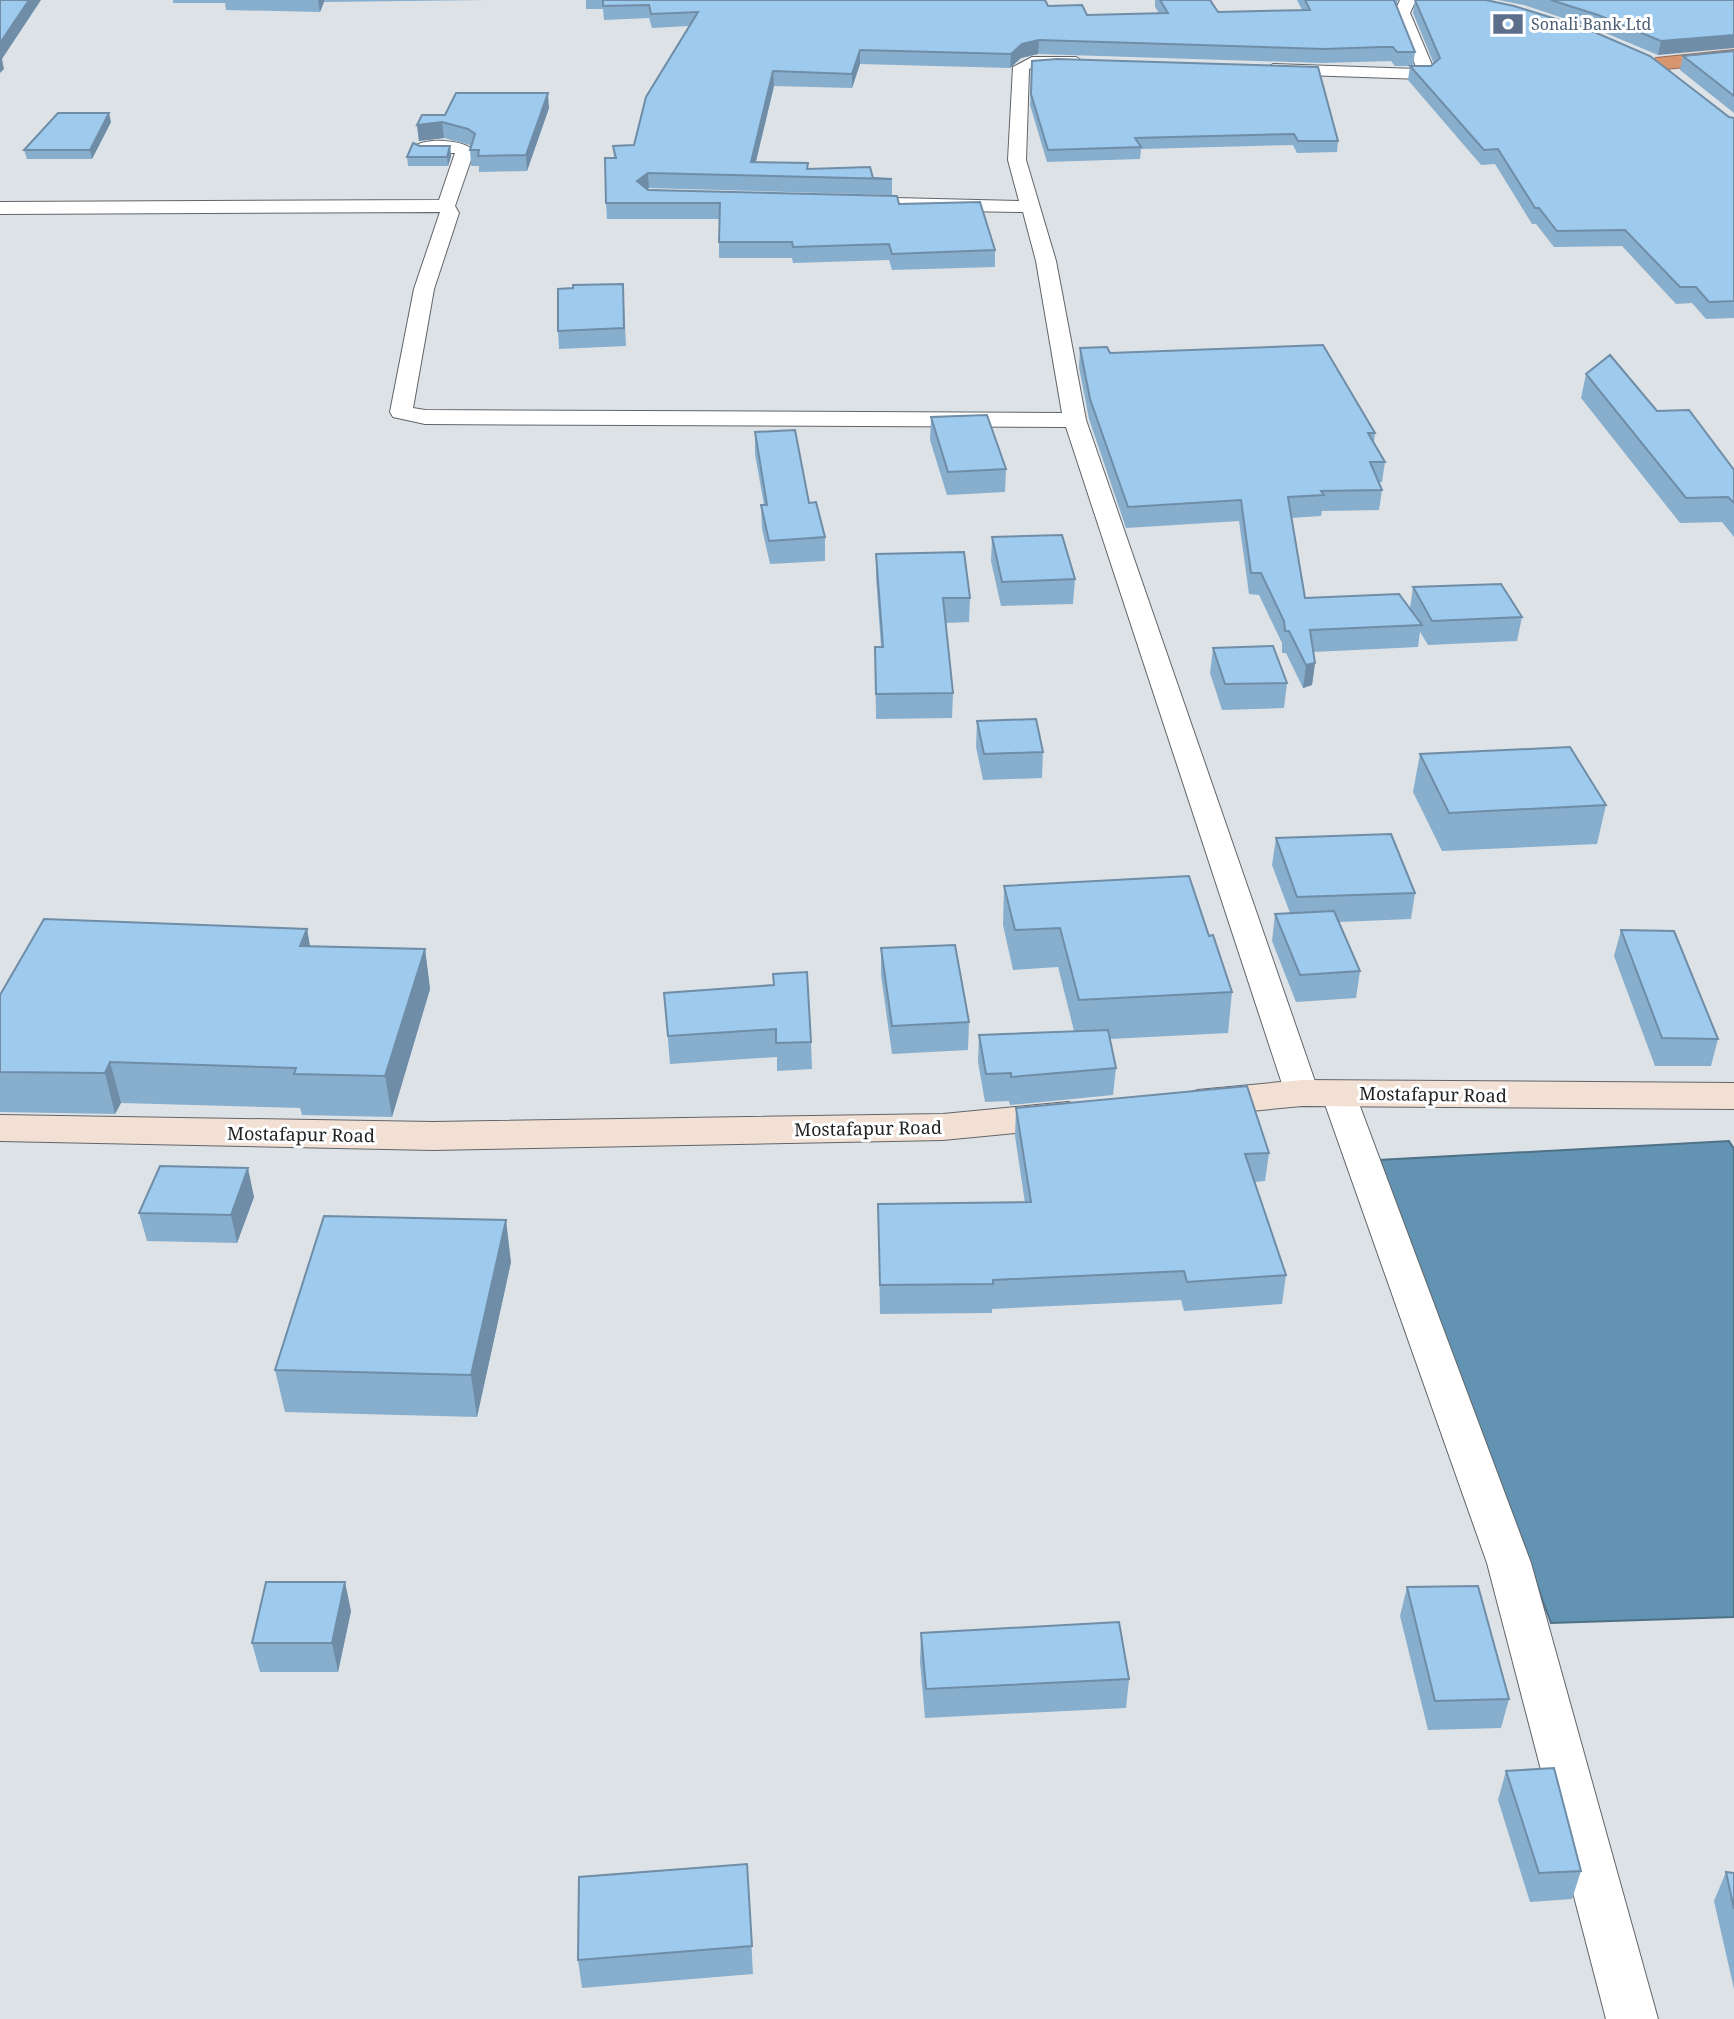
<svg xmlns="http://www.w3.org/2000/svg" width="1734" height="2019" font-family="'Noto Serif',serif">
<rect width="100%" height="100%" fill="#dde2e6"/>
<!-- water -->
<path fill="#6293b2" stroke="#4e7187" stroke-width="2" d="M1729,1141L1734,1149V1617L1551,1623L1379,1160Z"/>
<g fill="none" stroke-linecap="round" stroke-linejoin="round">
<defs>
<path id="street" d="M1400,0H1416L1410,13L1435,72L1423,79L1273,74L1265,69L1273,64L1417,69L1394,13Z
M1032,57H1076L1084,62L1076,67H1035L1029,69L1026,160L1056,261L1086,420L1319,1093L1314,1101L1302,1104L1290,1101L1285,1093L1066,427L425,424L393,417L390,412L414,289L440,212L0,214V202L439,200L455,153H421L412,148C423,137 464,139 474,151L455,206L459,213L434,289L413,408L425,410L1062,413L1036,261L1023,212L854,209L845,203L854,197L1019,201L1008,160L1013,67Z
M1338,1082L1350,1085L1355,1093L1531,1563L1658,2019H1606L1487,1563L1321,1093L1326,1085Z"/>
<path id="secondary" d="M1302,1080L1734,1083V1109L1302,1106L1198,1116L1184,1112L1178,1103L1184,1094L1198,1090Z
M1068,1102L1082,1106L1088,1115L1082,1124L1068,1128L943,1140L433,1150L0,1141V1115L433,1122L943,1114Z"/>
<path id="highway" d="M1734,50V62L1656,70L1647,64L1656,58Z"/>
</defs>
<!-- street casing -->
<use href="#street" stroke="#616569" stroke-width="2"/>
<!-- secondary casing -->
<use href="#secondary" stroke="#616569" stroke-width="2"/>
<!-- highway casing -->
<use href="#highway" stroke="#976d55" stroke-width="2"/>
<!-- street -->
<use href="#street" fill="#fff" fill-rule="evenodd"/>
<!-- secondary -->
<use href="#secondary" fill="#f3e0d4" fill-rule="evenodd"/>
<!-- highway -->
<use href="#highway" fill="#d79670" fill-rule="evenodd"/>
</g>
<!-- wall -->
<path fill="#88aecd" d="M173,0H488L324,2L320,12L226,10L225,3H173Z
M586,0H1045L1048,6L1087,15L1159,13L1155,7V0H1210L1218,12L1302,10L1297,0H1398L1396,5L1415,52L1413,66H1431L1434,64L1413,13L1415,0L1734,118V318L1706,319L1692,303L1676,304L1622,246L1554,247L1536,224H1532L1495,164L1481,165L1408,80L1410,66H1395L1391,61L1322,63L1038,54L1021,58L1010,68L860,64L852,88L774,86L756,162L873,178L892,179V195L649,188L647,189L899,204L995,250V267L892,270L889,260L793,263L792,258H719V219H607L606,203L614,158L613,146L634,145L689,26L652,28L649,18L604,20L603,9H586Z
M1498,0H1734L1658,55L1596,29L1524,5Z
M1734,51V113L1680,70L1683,56Z
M1032,61L1338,141L1337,152L1297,153L1293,145L1141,149L1140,159L1047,162L1030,105Z
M549,108L527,171L479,172V166H471L470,150L471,146L470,145L444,138L419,141L417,125L445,115Z
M111,122L92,159H27L24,150Z
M420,146H450L451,156L448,166H408L407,157Z
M623,284L626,346L559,349L558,331Z
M1080,348L1110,353L1375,433L1374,442L1385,462L1382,482H1379L1382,490L1379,510L1322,511L1321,516L1291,518L1305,598L1410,608L1413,587L1522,617L1517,641L1428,645L1420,632L1418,647L1313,652L1315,663L1312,685L1303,688L1286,653H1282V643L1259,595L1249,594L1239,521L1126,528L1089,419L1079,367Z
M1586,374L1657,411L1734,470V537L1722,522L1680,523L1581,398Z
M931,417L1006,469L1005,492L947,495L930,440Z
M755,432L809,503L825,537V561L770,564L762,529L761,505H764L755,454Z
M992,537L1075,579L1073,604L1001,606L991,561Z
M876,554L970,598L969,622L946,623L953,693L952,718L876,719L875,647H881L876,577Z
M1213,648L1287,683L1284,708L1222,710L1210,673Z
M977,721L1043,752L1042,778L983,780L976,747Z
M1420,754L1606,805L1597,844L1442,851L1413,792Z
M1276,838L1415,893L1411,919L1339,922L1360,971L1356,998L1296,1002L1272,941L1275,914L1290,913L1272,865Z
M1004,886L1209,936L1232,992L1228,1033L1110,1039L1116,1068L1113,1095L1010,1105L1009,1101L985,1102L978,1062L979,1035L1074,1031L1058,967L1013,970L1003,925Z
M307,929L310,947L425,949L430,989L392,1117L302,1115L300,1108L121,1103L115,1114L0,1112V995Z
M1621,930L1718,1039L1711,1066H1655L1614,956Z
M881,948L969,1022L968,1050L892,1054L881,975Z
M774,985L811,1042L812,1069L777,1071V1057L670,1064L664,993Z
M1016,1108L1269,1153L1265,1181L1255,1182L1286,1275L1282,1304L1184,1311L1181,1300L992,1309V1313L880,1314L878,1204L1025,1203L1015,1136Z
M254,1197L237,1243L147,1241L139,1213Z
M511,1262L477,1417L285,1412L275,1370Z
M1407,1587L1509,1699L1501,1728L1428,1730L1400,1616Z
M351,1611L338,1672H260L252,1643Z
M921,1633L1129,1679L1126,1708L925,1718L920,1662Z
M1506,1771L1581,1871L1572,1899L1530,1902L1498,1800Z
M747,1864L753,1974L582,1988L578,1960Z
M1726,1872L1734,1873V1989L1714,1901Z"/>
<!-- shaded-wall -->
<path fill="#6f8da7" d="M29,0H41L2,59L4,69L0,73V43Z
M318,0H324V2L320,12Z
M1734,35V48L1658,55L1661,41Z
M1039,40L1038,54L1021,58L1010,68L1011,54L1022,44Z
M860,50V64L852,88V74Z
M773,71L774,86L752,177L751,162Z
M548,93L549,108L527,171L526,155Z
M109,113L111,122L92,159L90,150Z
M442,122L444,138L419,141L417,125Z
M450,146L451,156L448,166L447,157Z
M648,173L649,188L638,196L637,181Z
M1315,663L1312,685L1303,688L1306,665Z
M307,929L314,969L300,946Z
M425,949L430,989L392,1117L385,1076Z
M110,1062L121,1103L115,1114L105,1073Z
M248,1168L254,1197L237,1243L231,1215Z
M506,1220L511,1262L477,1417L471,1375Z
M345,1582L351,1611L338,1672L332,1643Z"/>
<!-- building -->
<path fill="#9ecaee" stroke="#6f8da7" stroke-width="2" d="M0,0H29L0,43Z
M603,0H1045L1048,6L1082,5L1087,15L1168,13L1160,0H1210L1218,12L1310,10L1305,0H1394L1415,52H1397L1393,47H1382L1324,49L1039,40L1022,44L1011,54L860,50L852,74L773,71L751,162L808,163L807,169L870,167L873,178L892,179L648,173L637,181L648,190L897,196L899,204L980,202L995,250L892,254L889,244L793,247L792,242H719L720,203H606L605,158H616L613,146L634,145L646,97L698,12L651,14L649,5L603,6Z
M1415,0H1486L1514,6L1585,28L1650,56L1729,117L1734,118V301L1709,302L1696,287H1680L1625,230L1557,231L1539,208H1535L1498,149L1484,150L1410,66H1431L1440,58Z
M1551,0H1734V35L1661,41L1598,15Z
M1734,51V96L1683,56Z
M1057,59L1318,67L1338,141H1298L1294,134L1135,138L1141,147L1048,150L1031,94L1032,61Z
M456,93H548L526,155L478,156L479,150H470L475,134L468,129L442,122L417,125L422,115H445Z
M58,113H109L90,150H24Z
M413,143L420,146H450L447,157H407Z
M623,284L624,328L558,331V289L573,288V285Z
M1323,345L1375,433H1368L1385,462H1370L1382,490L1321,491L1324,495L1288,497L1305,598L1399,594L1422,625L1310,630L1315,663L1306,665L1289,631H1285L1284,621L1261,573H1251L1241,500L1128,507L1090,399L1080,348L1107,347L1110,353Z
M1610,355L1657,411L1689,410L1734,470V503L1728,497L1686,498L1586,374Z
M987,415L1006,469L948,472L931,417Z
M795,430L809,503L816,502L825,537L769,541L761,505H767L755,432Z
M1062,535L1075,579L1002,582L992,537Z
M964,552L970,598H943L953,693L876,694L875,647H883L876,554Z
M1501,584L1522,617L1432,621L1413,587Z
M1273,646L1287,683L1225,684L1213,648Z
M1036,719L1043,752L984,754L977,721Z
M1570,747L1606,805L1449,813L1420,754Z
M1391,834L1415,893L1297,897L1276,838Z
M1189,876L1209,936L1213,935L1232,992L1079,1000L1060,928L1015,930L1004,886Z
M1334,911L1360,971L1300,975L1275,914Z
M44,919L307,929L300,946L425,949L385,1076L294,1074L296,1068L110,1062L105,1073L0,1072V995Z
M1621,930L1674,931L1718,1039L1662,1038Z
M955,945L969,1022L892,1026L881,948Z
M807,972L811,1042L776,1043V1029L668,1036L664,993L774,985L773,974Z
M1108,1030L1116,1068L1011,1077V1073L986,1074L979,1035Z
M1247,1086L1269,1153L1245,1154L1286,1275L1187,1282L1184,1271L993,1280V1284L880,1285L878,1204L1031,1202L1016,1108Z
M160,1166L248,1168L231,1215L139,1213Z
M324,1216L506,1220L471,1375L275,1370Z
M266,1582H345L332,1643H252Z
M1478,1586L1509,1699L1435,1701L1407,1587Z
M1119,1622L1129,1679L926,1689L921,1633Z
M1554,1768L1581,1871L1539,1873L1506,1771Z
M747,1864L752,1946L578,1960L579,1877Z
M1726,1872L1734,1873V1909Z"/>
<!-- icons -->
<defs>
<symbol id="bank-bare" viewBox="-9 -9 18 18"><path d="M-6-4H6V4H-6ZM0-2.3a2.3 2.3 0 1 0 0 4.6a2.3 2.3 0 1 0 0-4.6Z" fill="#5c6f8a" stroke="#fff" stroke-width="2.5" paint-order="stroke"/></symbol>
</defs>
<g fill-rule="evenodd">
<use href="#bank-bare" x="1486" y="2" width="44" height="44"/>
</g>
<g text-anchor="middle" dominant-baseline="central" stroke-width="6" stroke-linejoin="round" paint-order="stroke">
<!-- far-service labels -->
<g font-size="16" fill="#4e5e75" stroke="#fff" text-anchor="start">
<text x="1531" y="24">Sonali Bank Ltd</text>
</g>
<!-- street labels -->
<g font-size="18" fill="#202224" stroke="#fff">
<text transform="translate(1433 1094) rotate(1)">Mostafapur Road</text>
<text transform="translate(868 1128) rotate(-1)">Mostafapur Road</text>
<text transform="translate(301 1134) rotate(1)">Mostafapur Road</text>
</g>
</g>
</svg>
